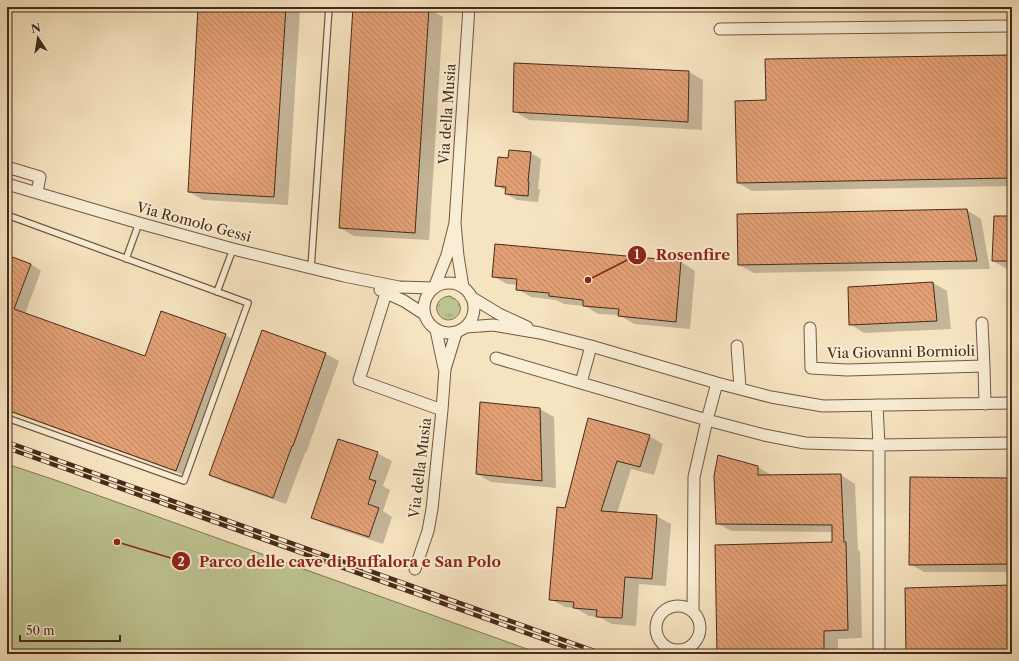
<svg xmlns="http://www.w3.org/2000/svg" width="1019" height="661" font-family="'Libre Caslon Text',serif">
<defs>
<pattern id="grass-tufts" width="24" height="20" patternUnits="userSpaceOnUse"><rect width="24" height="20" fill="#bdc391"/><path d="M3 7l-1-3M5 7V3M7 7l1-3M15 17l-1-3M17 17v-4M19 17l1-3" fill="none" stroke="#9b9f76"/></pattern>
<pattern id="building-back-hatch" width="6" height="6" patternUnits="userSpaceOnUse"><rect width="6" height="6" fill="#e3a075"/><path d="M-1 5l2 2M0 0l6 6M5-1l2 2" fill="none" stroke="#ba835f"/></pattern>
</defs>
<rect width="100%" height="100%" fill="#f6e3bf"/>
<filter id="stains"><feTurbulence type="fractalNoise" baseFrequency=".005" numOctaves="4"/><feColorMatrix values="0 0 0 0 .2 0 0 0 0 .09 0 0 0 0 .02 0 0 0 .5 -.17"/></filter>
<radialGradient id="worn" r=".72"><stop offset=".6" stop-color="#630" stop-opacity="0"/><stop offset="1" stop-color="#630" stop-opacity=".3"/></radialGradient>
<!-- grass -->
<path fill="url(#grass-tufts)" stroke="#827656" d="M449,296L452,297V298L453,299L454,298C471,310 450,329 439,315C437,312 436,309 437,306C438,300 443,297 449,296Z"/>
<!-- park -->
<path fill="#bdc391" stroke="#827656" d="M7,464L55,480L541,654H7Z"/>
<!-- shadow -->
<path fill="#0003" d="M199,7H297L300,9L288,205L203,200L189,192Z
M354,7H393L429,9L443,17L429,240L354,236L340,228Z
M697,7H777L700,9Z
M1008,56L1012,58V186L752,191L738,183L767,101Z
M689,72L703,80L702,130L529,120L514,111Z
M531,153L541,159L538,189H540L538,202L517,200L506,194L507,191L496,185L509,159Z
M967,210L981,219L990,269L754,273L739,265Z
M1012,217V281L1008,278L1007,269L993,261Z
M496,245L681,262L695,271L690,329L634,324L619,315L598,314L585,306L564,304L556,300L531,297L517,289V285L507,284L493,276Z
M7,256L31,264L41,271L25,314L145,357L225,335L236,341L187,476L7,411Z
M933,283L947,291L951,329L864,333L850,324Z
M263,331L326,354L339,361L306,453H305L286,504L224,482L211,474Z
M540,409L554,417L556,488L491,482L477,474Z
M589,419L649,436L663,444L654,475L631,469L617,513L656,516L671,524L666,586L639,584L636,626L612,624L599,617L589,616L575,608L565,607L550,599L566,509Z
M377,453L392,461L383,486L390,490L383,511L392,517L383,544L327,525L312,517Z
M758,467L773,476L841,475L855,484L858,550L860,551L862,638L838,639V654H718L833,543V532L731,531L717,523Z
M1012,477V575V572H924L910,564L1007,479V478Z"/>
<!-- building -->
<path fill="url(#building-back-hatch)" stroke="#462a1b" d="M198,7H286L274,197L188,192Z
M353,7H409L429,8L415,233L339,228Z
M1009,55L1011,178L737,183L735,101L766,100L765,59Z
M514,63L689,71L688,122L513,112Z
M509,150L531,152L528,182H529L528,196L505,194L506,187L495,186L498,157L508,158Z
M967,209L977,261L738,265L737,214Z
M994,216H1012V261H992Z
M495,244L681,261L676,322L618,316L619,309L583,306V300L549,296V293L516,290L517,279L492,277Z
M7,255L31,264L14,309L145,356L161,311L226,334L176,471L7,410Z
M933,282L937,321L849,325L848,287Z
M262,330L326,353L293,446H292L273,498L209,475Z
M480,402L540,408L542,481L476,474Z
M588,418L650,435L640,467L617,461L601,511L657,515L652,579L625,577L622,618L596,617L597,610L573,608L574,602L549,600L557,507L565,508Z
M338,439L378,452L369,479L376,481L368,504L379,508L369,537L311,518Z
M718,455L758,466V475L841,474L844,542H846L848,630L824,631V654H717L715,545L832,542V525L716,524L714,476Z
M910,477L1012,478V564L909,565Z
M1012,585V654H906L905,588Z"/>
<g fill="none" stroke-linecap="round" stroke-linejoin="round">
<defs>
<path id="service" d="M7,215L248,303L184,481L7,418
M126,259L139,223
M311,268L329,7
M217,292L233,249"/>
<path id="minor" d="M720,29L1012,26
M7,167L40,177L37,192
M7,184L139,223L233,249L311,268L344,276L399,287L434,288L447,255L455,223
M424 308a25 25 0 1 1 50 0a25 25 0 1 1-50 0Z
M463,287L458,256L455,223L469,7
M380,290L404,301L424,314
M386,293L359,380L442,410
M471,297L499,314L527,327
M982,323L984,366
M467,327L493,325L540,333L591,346L717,383L771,397L823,406L1012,403
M810,328L811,368L847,370L984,366L985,404
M436,330L444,368
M737,346L740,388
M496,358L707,420L764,435L805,443L879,445L1012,443
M581,383L591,346
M877,405L879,445V654
M415,569L428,531L432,509L442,410L445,369L456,333
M656 628a22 22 0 1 1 44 0a22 22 0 1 1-44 0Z
M693,611L694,477L707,420L717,383"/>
</defs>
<!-- service casing -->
<use href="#service" stroke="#725844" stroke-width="8"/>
<!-- minor casing -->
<use href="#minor" stroke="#725844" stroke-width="13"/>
<!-- service -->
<use href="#service" stroke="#f9edd5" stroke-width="5.5"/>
<!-- minor -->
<use href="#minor" stroke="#f9edd5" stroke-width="11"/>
<defs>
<path id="rail" d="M7,442L603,654
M7,448L585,654"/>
</defs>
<!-- rail casing -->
<use href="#rail" stroke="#462a1b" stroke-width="4.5"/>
<!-- rail -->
<use href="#rail" stroke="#f9edd5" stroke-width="3" stroke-dasharray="9" stroke-linecap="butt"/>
</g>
<g text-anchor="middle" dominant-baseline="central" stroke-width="4" stroke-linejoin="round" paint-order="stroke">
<!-- street labels -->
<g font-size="14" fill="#462a1b" stroke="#f9edd5">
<text transform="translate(447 114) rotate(-86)">Via della Musia</text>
<text transform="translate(194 222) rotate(15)">Via Romolo Gessi</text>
<text transform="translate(901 352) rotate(-1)">Via Giovanni Bormioli</text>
<text transform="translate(420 468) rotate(-83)">Via della Musia</text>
</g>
</g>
<!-- callouts -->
<path fill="none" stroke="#8f2418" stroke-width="1.5" d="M588 280L637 255M117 542L181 561"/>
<g fill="#8f2418" stroke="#f9edd5" stroke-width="1.5">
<circle cx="588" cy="280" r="4"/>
<circle cx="117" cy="542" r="4"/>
<circle cx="637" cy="255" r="10"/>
<circle cx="181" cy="561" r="10"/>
</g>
<g font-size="12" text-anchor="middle" font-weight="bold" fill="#fff">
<text x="637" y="259">1</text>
<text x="181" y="566">2</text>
</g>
<g font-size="15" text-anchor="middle" font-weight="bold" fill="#8f2418" stroke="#f9edd5" stroke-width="4" stroke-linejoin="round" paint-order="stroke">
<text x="693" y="260">Rosenfire</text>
<text x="350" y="567">Parco delle cave di Buffalora e San Polo</text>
</g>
<!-- margin -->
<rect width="1019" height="661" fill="none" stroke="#f6e3bf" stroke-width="24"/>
<rect x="8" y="8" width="1003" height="645" fill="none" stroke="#462a1b" stroke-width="2"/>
<rect x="12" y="12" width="995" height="637" fill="none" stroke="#462a1b"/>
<!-- north arrow -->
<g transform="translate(38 38) rotate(348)" stroke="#f9edd5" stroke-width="3" paint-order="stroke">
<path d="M0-3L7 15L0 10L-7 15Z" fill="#462a1b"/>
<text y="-6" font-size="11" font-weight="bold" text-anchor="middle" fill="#462a1b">N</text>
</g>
<!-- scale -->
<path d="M20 635v6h100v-6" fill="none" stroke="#462a1b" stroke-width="2"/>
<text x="26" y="635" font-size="12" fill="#462a1b" stroke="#f9edd5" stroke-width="3" paint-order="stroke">50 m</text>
<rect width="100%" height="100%" filter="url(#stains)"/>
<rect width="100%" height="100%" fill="url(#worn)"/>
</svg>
